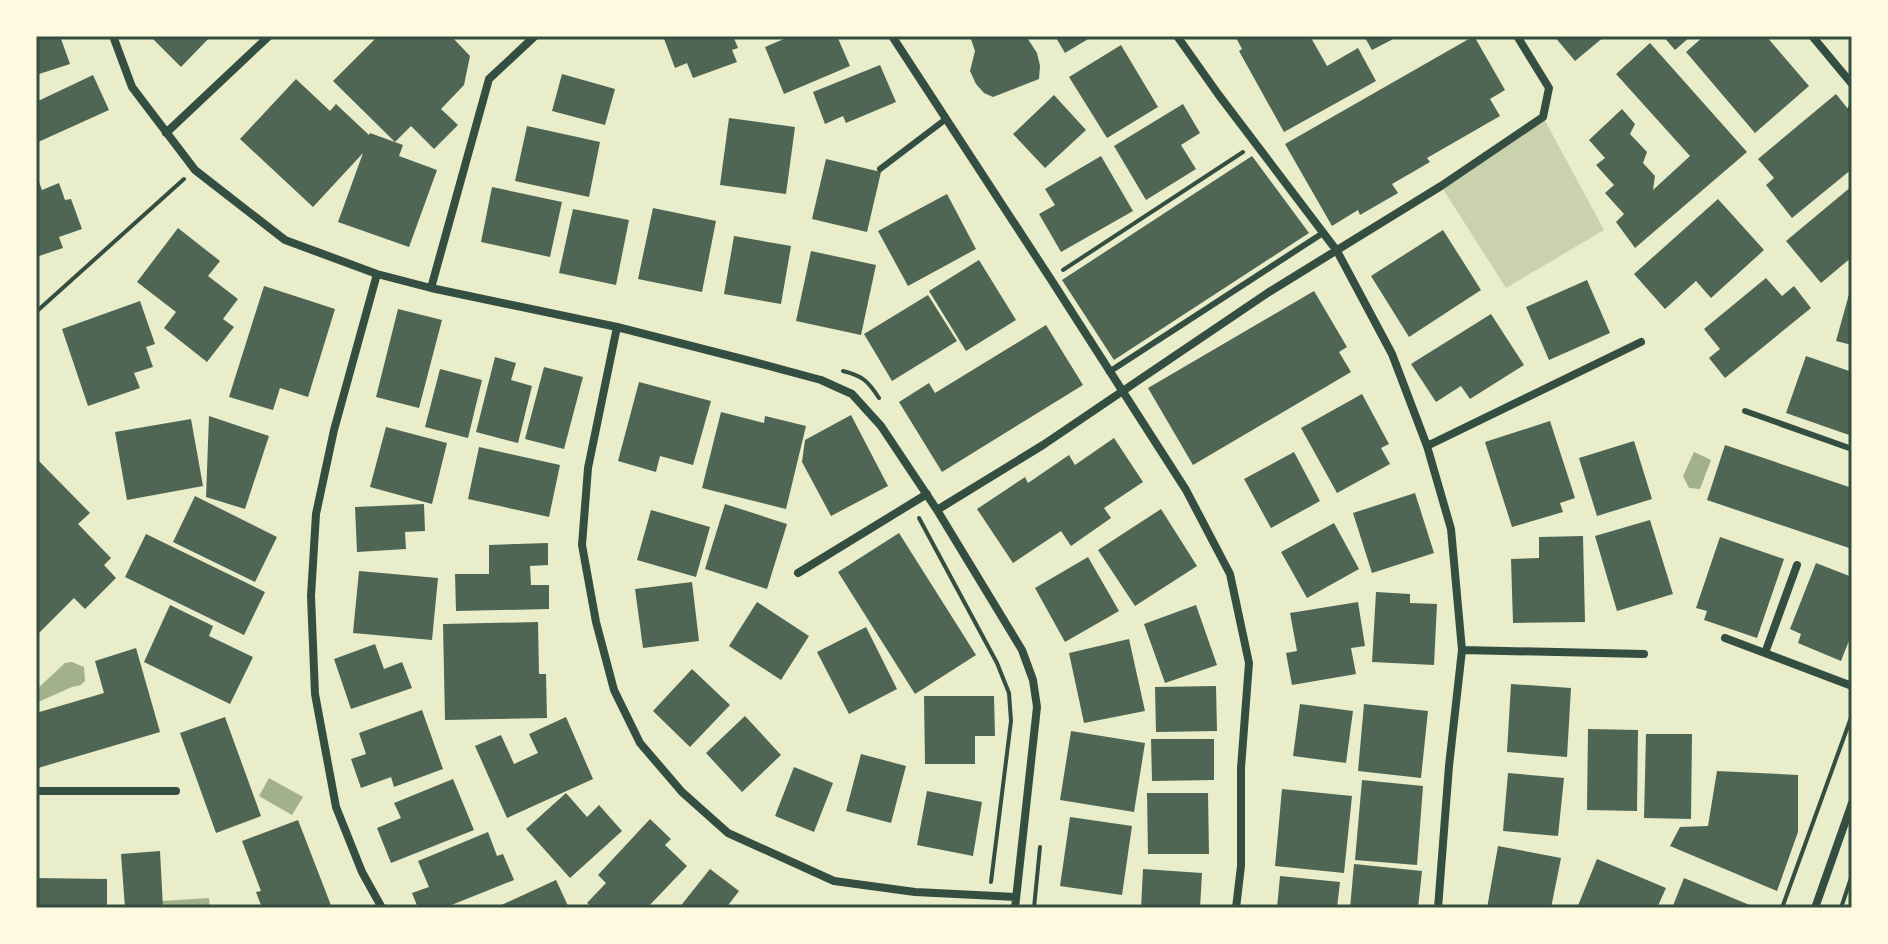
<svg xmlns="http://www.w3.org/2000/svg" width="1888" height="944" font-family="'PT Sans Narrow',sans-serif">
<rect width="100%" height="100%" fill="#e9edc9"/>
<!-- green -->
<path fill="#cad2ad" d="M1543,117L1604,230L1506,288L1441,186Z"/>
<!-- water -->
<path fill="#a3b18a" d="M1694,452L1711,460L1700,489L1689,488L1683,476Z
M72,662L84,667L85,681L81,685L72,687L36,703V690L65,663Z
M269,778L303,797L292,815L259,796Z
M209,898L210,908H163L162,901Z"/>
<!-- building -->
<path fill="#4f6655" d="M36,36H60L70,64L36,75Z
M150,36H211L181,67Z
M378,36H451L470,56L464,85L441,109L458,125L434,149L411,126L395,142L333,81Z
M663,36H733L738,48L732,50L737,62L693,78L687,63L675,68Z
M791,36H837L850,66L784,94L765,47Z
M970,36H1026L1037,53L1040,66L1039,79L993,97L984,93L976,84L970,71L975,51Z
M1055,36H1093L1065,53Z
M1235,36H1310L1327,66L1358,48L1376,81L1284,132L1239,51L1242,49Z
M1364,36H1399L1372,50Z
M1474,36L1505,90L1490,99L1500,116L1427,158L1430,162L1392,184L1398,193L1360,215L1358,210L1332,226L1285,144Z
M1554,36H1605L1575,61Z
M1663,36H1691L1675,50Z
M1704,36H1766L1809,86L1755,133L1686,52Z
M1650,43L1747,152L1635,248L1616,222L1624,214L1605,193L1614,185L1596,165L1605,158L1589,140L1622,109L1635,124L1630,134L1647,152L1643,163L1655,176L1653,190L1690,156L1616,74Z
M1121,45L1158,107L1107,138L1069,77Z
M880,65L896,102L846,123L843,116L825,124L813,92Z
M562,74L615,89L605,125L552,111Z
M93,75L109,110L36,143V102Z
M296,79L330,111L336,104L369,135L370,133L403,145L399,156L437,170L409,247L338,222L363,153L313,207L240,139Z
M1836,94L1852,114V169L1792,218L1766,185L1774,178L1758,159Z
M1054,95L1086,130L1045,168L1013,134Z
M1183,104L1200,133L1181,145L1196,169L1146,200L1114,146Z
M729,118L795,127L786,194L720,185Z
M527,126L600,142L589,197L515,181Z
M1101,156L1133,211L1061,252L1039,214L1055,205L1045,189Z
M1252,156L1309,233L1114,360L1062,280Z
M826,159L881,172L867,232L812,219Z
M36,174L42,190L59,183L65,200L71,199L82,229L59,237L63,248L36,257Z
M1852,186V257L1821,283L1786,241Z
M492,187L562,202L550,257L481,242Z
M947,194L976,249L908,286L878,231Z
M1718,199L1764,250L1711,298L1696,281L1665,309L1634,274Z
M653,208L716,221L702,292L638,279Z
M573,209L629,220L616,285L559,273Z
M178,228L220,261L208,276L238,299L223,319L234,327L207,362L164,328L176,312L137,282Z
M1443,230L1481,290L1409,337L1371,276Z
M734,236L791,246L781,304L724,294Z
M811,251L876,265L861,335L796,321Z
M979,260L1016,320L966,351L929,291Z
M1766,278L1782,296L1794,286L1811,308L1725,378L1709,358L1720,349L1704,329Z
M1587,280L1610,333L1549,360L1526,307Z
M264,286L335,309L308,397L280,388L273,410L229,397Z
M1851,287H1852V345L1836,341Z
M1314,291L1347,347L1339,352L1351,372L1193,465L1148,388Z
M928,295L957,341L892,381L864,334Z
M140,301L155,344L146,347L153,367L134,373L140,388L88,406L62,329Z
M398,309L442,320L419,408L376,397Z
M1491,314L1524,365L1470,399L1461,386L1436,402L1411,364Z
M1046,325L1083,385L942,472L899,402L929,383L935,393Z
M1806,356L1852,372V436L1786,413Z
M495,357L516,363L511,380L532,386L518,443L476,432Z
M544,367L583,377L564,449L525,439Z
M440,369L482,380L468,438L425,427Z
M639,382L711,401L693,465L660,456L656,472L618,461Z
M1362,394L1389,444L1381,448L1390,464L1337,493L1301,428Z
M721,412L764,423L765,416L806,426L786,509L702,488Z
M851,415L888,486L831,516L802,462L805,440Z
M209,416L269,436L245,509L206,497Z
M191,419L203,486L127,500L115,432Z
M1550,421L1575,498L1560,503L1563,512L1512,527L1485,442Z
M386,427L447,443L432,504L370,487Z
M1114,438L1143,482L1104,508L1111,518L1071,546L1061,531L1013,563L977,509L1025,477L1028,483L1069,455L1075,465Z
M1634,441L1652,499L1597,516L1579,458Z
M1725,445L1852,488V549L1707,500Z
M479,447L560,465L549,517L468,499Z
M1294,452L1320,501L1271,528L1244,479Z
M36,458L90,513L78,524L111,558L104,565L116,578L85,609L74,598L36,636Z
M1415,493L1434,553L1372,573L1353,513Z
M195,496L277,537L255,582L173,542Z
M424,504L425,531L405,532L406,549L357,552L355,507Z
M725,504L787,524L767,589L705,569Z
M1161,509L1197,566L1135,606L1098,550Z
M651,510L710,527L696,577L637,560Z
M1650,520L1673,594L1617,611L1595,536Z
M1334,523L1359,569L1307,598L1281,552Z
M899,533L976,655L915,694L838,572Z
M146,534L265,592L244,635L125,577Z
M1583,536L1585,622L1513,623L1511,559L1539,558V537Z
M1720,537L1784,559L1757,638L1704,620L1707,611L1696,608Z
M548,543V565L530,566L531,585H549V609L456,611L455,574H489V545Z
M1088,557L1119,611L1065,642L1035,588Z
M1816,563L1852,577V633L1841,661L1798,643L1801,634L1790,629Z
M359,571L438,578L432,640L353,633Z
M692,582L699,641L643,648L635,589Z
M1376,592L1410,594V603L1437,604L1434,665L1372,662Z
M757,602L809,636L781,680L729,646Z
M1358,602L1365,646L1351,648L1356,674L1292,685L1286,653L1297,651L1290,613Z
M170,605L213,626L209,636L253,657L230,704L144,662Z
M1196,605L1217,665L1165,683L1144,624Z
M538,622L539,674H546L547,718L445,720L443,624Z
M866,627L897,689L849,714L817,652Z
M1129,639L1145,711L1084,723L1069,653Z
M375,644L384,669L402,662L412,688L351,709L334,659Z
M136,648L160,732L38,768L36,762V713L104,693L95,661Z
M692,669L730,705L690,747L653,711Z
M1511,684L1571,688L1567,757L1507,752Z
M1216,686L1217,731L1156,732L1155,687Z
M924,696H994L995,736H975V764H925Z
M1300,704L1353,711L1346,763L1293,756Z
M1364,704L1428,711L1421,778L1358,771Z
M422,710L443,769L394,787L391,777L361,788L351,759L366,754L359,733Z
M745,716L781,755L742,792L706,753Z
M225,717L261,816L216,833L180,733Z
M566,717L593,779L507,818L475,746L501,735L514,764L538,753L529,734Z
M1588,729L1638,730L1637,811L1587,810Z
M1071,731L1145,743L1134,812L1060,800Z
M1646,734H1692L1691,819L1644,818Z
M1151,739H1214V780L1152,781Z
M861,754L906,766L891,823L846,811Z
M794,767L833,783L814,832L775,816Z
M1717,771L1798,775V832L1777,891L1670,846L1680,827L1708,826Z
M1508,773L1564,778L1558,836L1503,831Z
M453,779L474,830L391,863L377,828L401,818L394,803Z
M1362,780L1423,786L1417,865L1355,860Z
M1282,789L1352,796L1344,873L1275,866Z
M927,791L982,802L973,856L917,845Z
M566,793L587,817L599,805L622,831L570,878L526,829Z
M1147,793H1208L1209,854H1148Z
M1070,817L1132,826L1122,895L1060,886Z
M650,819L671,839L665,845L687,866L647,908H593L587,903L606,883L598,875Z
M298,820L332,908H262L256,892L261,891L242,841Z
M488,832L497,856L503,854L514,880L444,908H418L412,893L429,887L418,861Z
M1498,846L1561,858L1551,908H1487Z
M160,851L163,908H125L121,854Z
M1597,859L1666,888L1657,908H1577Z
M1354,864L1422,871L1418,908H1350Z
M710,869L739,891L726,908H679Z
M1143,869L1202,873L1200,908H1141Z
M1280,876L1340,882L1337,908H1277Z
M36,878L107,879V908H36Z
M1684,878L1757,908H1672Z
M556,880L569,908H495Z"/>
<g fill="none" stroke-linecap="round" stroke-linejoin="round">
<!-- path -->
<path stroke="#344e41" stroke-width="4" d="M1852,103L1849,110L1852,113
M1063,270L1243,152
M36,312L184,179
M843,371C863,376 868,381 879,398
M919,518L997,663L1009,693L1011,721L991,882
M1034,908L1040,847
M1782,908L1852,715
M1841,908L1852,875"/>
<!-- service -->
<path stroke="#344e41" stroke-width="6" d="M880,169L946,119
M1109,372L1323,233
M1745,411L1852,449"/>
<!-- minor -->
<path stroke="#344e41" stroke-width="8" d="M113,36L132,87L195,170L285,240L377,274L431,288L617,327L754,362L821,380L852,394L881,426L937,510L1022,650L1033,680L1037,707L1015,908
M892,36L1050,278L1186,490L1230,574L1249,663L1241,768V866L1236,908
M1177,36L1218,94L1337,251L1392,354L1427,446L1451,529L1462,650L1449,766L1438,908
M1812,36L1852,84
M166,133L269,36
M377,274L334,430L316,514L311,596L315,694L336,807L362,872L382,908
M431,288L489,79L535,36
M617,327L588,468L582,545L596,622L614,690L640,743L682,792L728,833L834,881L915,892L1016,897
M1427,446L1641,342
M937,510L1043,445L1269,292L1441,186L1543,117L1549,88L1517,36
M798,573L927,494
M1725,638L1852,686
M1462,650L1644,654
M1765,653L1797,565
M36,791H176
M1815,908L1852,803"/>
</g>
<!-- border -->
<rect width="1888" height="944" fill="none" stroke="#fefae0" stroke-width="76"/>
<rect x="38" y="38" width="1812" height="868" fill="none" stroke="#344e41" stroke-width="3"/>
</svg>
